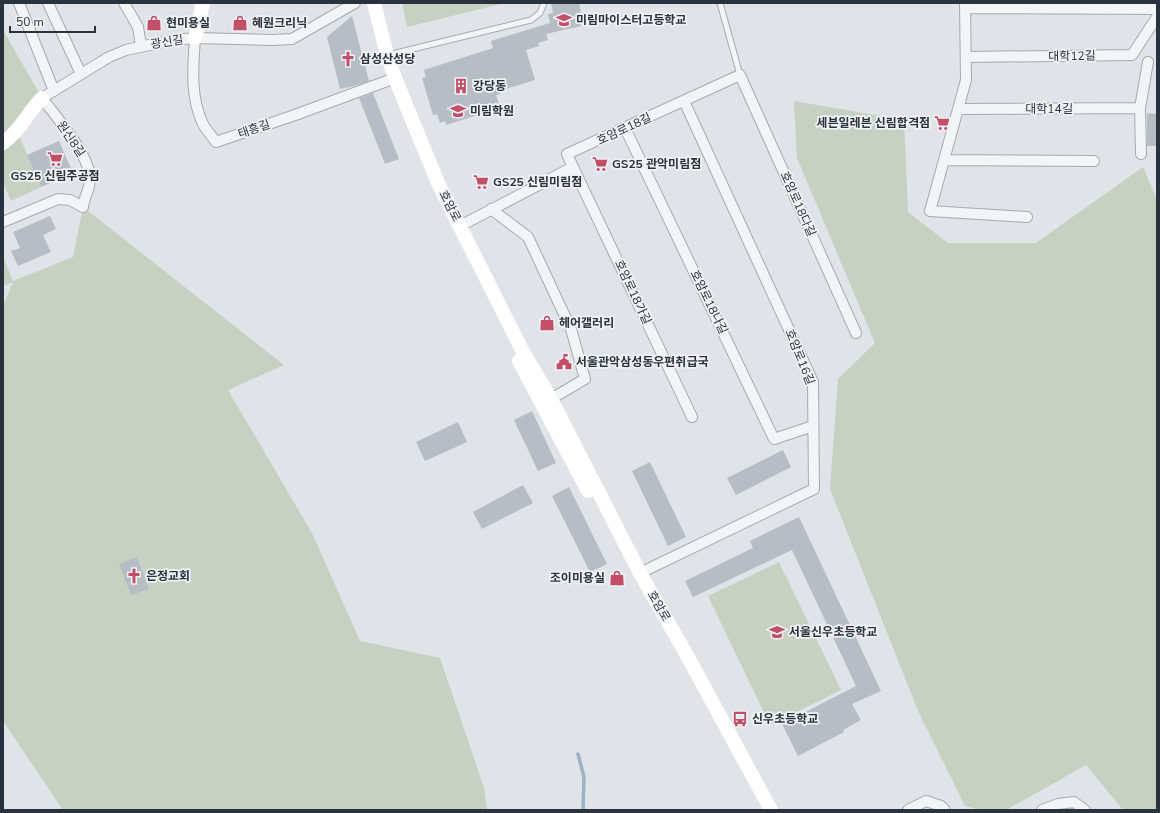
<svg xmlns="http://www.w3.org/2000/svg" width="1160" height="813" font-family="'Nunito Sans','Noto Sans KR',sans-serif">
<rect width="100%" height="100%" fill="#e0e3e8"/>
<!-- green -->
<path fill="#c6d1c1" d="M402,3H505L407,27Z
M3,30L42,98L17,131L41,187L11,201L3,182Z
M794,101L904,120L908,212L948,243H1036L1143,167L1157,200V810H1123L1086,765L1006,810H981L965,806L918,711L830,489L838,379L875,343L797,158Z
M83,207L284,365L228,390L313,535L360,641L440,658L484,788L487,810H63L3,721V306L13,282L3,286V257L13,281L73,257Z
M779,562L841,690L770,725L708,596Z"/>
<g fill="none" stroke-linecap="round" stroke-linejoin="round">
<!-- stream -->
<path stroke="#9db3c5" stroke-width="3.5" d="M578,754L584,777L583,810"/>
</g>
<!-- building -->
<path fill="#b7bdc4" d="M551,3H579L581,12L578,13L581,26L546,34L548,40L538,43L539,46L526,50L535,80L499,91L500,94L496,95L499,104L496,105L497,109L446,125L445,121L440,123L437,114L433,115L422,78L426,77L424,70L493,48L491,41L550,23L548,14L553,13Z
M352,16L369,81L354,86L340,89L327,37Z
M373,93L399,159L385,164L359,98Z
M1147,113L1157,114V146H1147Z
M59,141L73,173L41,187L27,155Z
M50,216L56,229L43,235L51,252L18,266L11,251L20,248L13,232Z
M532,411L556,463L538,471L514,420Z
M458,422L467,442L425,461L416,442Z
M783,450L791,467L736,495L727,478Z
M650,462L686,537L668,546L632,471Z
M523,485L533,503L482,529L473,512Z
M569,487L607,564L590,572L552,496Z
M799,517L881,691L852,704L861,720L843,730L844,732L798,756L782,724L856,686L792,550L693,597L685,581L753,548L750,541Z
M137,557L149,589L131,595L119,564Z"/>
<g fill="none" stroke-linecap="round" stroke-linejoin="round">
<defs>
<path id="lane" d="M720,3L740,75
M388,55L531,20L540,13L544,3"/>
<path id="street" d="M19,3L54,91
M48,3L81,74
M124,3L138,27L141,46
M965,3L966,80L930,211L1027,217
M965,8L1157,9
M195,38C193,67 190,97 203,124C206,130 212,136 216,142L295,115L395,78
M966,57L1132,55L1157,17
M958,109L1140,108
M625,128L774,439L813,426
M1141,154L1140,108L1148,62
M944,160L1094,161
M573,167L692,417
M491,209L528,237L571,329L585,379L551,399
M3,222L58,199L70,200L83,207C84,196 91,188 90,177C88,153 57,118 42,98L109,57L126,50L173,40L195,38L272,40L292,39L355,3
M460,226L573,167L567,154L740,75L856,333
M640,573L814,489L813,382L684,101
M908,810L926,801L941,806L945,810
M1042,810L1058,804L1074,802L1085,810"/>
</defs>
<!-- lane casing -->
<use href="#lane" stroke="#a6aab1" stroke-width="7"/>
<!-- street casing -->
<use href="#street" stroke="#a6aab1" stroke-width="12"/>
<!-- lane -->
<use href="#lane" stroke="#f2f4f6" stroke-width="5"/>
<!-- street -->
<use href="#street" stroke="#f2f4f6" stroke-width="10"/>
<!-- secondary -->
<path stroke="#fff" stroke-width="14" d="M374,3L387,55L395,78L438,183L522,350L551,399L640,573L689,659L771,810
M195,38L203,3
M3,143C20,131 28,112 42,98
M519,361L588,491"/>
</g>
<!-- icons -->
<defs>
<symbol id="school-bare" viewBox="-9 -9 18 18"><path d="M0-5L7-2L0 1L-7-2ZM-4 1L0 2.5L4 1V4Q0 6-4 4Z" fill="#c34e67" stroke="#eff2f5" stroke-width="2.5" paint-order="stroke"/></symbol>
<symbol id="shop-bare" viewBox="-9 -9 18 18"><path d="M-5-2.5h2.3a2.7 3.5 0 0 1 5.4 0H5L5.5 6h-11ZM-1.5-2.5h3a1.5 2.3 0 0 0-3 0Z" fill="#c34e67" stroke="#eff2f5" stroke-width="2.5" paint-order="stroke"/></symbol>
<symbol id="church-bare" viewBox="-9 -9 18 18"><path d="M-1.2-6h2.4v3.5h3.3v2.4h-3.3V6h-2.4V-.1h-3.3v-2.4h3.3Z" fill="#c34e67" stroke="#eff2f5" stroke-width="2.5" paint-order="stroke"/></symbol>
<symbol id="building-bare" viewBox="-9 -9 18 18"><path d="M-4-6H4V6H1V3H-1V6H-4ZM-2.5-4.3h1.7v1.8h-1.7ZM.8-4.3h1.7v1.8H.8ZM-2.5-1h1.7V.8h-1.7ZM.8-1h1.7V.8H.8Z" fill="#c34e67" stroke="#eff2f5" stroke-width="2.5" paint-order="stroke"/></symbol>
<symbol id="supermarket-bare" viewBox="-9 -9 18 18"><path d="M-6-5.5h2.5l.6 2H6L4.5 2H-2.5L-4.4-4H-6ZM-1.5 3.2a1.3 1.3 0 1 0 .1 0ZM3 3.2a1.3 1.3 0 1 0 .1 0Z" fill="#c34e67" stroke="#eff2f5" stroke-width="2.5" paint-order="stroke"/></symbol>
<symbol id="civic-bare" viewBox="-9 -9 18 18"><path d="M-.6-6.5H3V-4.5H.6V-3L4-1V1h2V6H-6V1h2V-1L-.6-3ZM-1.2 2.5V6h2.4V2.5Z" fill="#c34e67" stroke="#eff2f5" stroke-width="2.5" paint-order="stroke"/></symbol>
<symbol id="bus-bare" viewBox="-9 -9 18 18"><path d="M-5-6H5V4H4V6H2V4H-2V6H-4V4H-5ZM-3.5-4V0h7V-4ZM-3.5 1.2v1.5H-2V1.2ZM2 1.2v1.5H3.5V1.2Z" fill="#c34e67" stroke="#eff2f5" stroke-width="2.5" paint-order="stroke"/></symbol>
</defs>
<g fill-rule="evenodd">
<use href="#school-bare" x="553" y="9" width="22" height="22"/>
<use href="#shop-bare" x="143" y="12" width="22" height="22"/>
<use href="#shop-bare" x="229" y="12" width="22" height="22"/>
<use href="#church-bare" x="337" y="48" width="22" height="22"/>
<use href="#building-bare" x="450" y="75" width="22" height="22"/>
<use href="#school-bare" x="447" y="100" width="22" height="22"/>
<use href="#supermarket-bare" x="931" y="112" width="22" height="22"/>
<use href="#supermarket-bare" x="44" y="148" width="22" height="22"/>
<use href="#supermarket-bare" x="589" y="153" width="22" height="22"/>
<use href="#supermarket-bare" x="470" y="171" width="22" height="22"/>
<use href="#shop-bare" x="536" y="312" width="22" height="22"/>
<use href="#civic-bare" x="553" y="351" width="22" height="22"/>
<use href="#church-bare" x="123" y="565" width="22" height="22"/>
<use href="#shop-bare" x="606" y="567" width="22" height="22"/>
<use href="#school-bare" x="766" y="621" width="22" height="22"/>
<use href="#bus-bare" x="729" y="708" width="22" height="22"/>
</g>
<g text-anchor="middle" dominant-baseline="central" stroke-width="3.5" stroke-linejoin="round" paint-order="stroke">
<!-- poi labels -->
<g font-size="12" font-weight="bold" fill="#2a323d" stroke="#eff2f5" text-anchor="start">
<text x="576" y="20">미림마이스터고등학교</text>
<text x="166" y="23">현미용실</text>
<text x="252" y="23">혜원크리닉</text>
<text x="360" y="59">삼성산성당</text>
<text x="473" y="86">강당동</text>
<text x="470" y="111">미림학원</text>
<text x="930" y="123" text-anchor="end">세븐일레븐 신림합격점</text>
<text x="612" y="164">GS25 관악미림점</text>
<text x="55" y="176" text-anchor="middle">GS25 신림주공점</text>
<text x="493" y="182">GS25 신림미림점</text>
<text x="559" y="323">헤어갤러리</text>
<text x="576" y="362">서울관악삼성동우편취급국</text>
<text x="146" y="576">은정교회</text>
<text x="605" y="578" text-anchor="end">조이미용실</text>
<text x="789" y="632">서울신우초등학교</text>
<text x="752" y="719">신우초등학교</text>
</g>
<!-- street labels -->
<g font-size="12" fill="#2a323d" stroke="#eff2f5">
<text transform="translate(167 42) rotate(-9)">광신길</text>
<text transform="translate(1072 56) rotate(-1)">대학12길</text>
<text x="1049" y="109">대학14길</text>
<text transform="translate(254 129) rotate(-19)">태흥길</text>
<text transform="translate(624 129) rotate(-25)">호암로18길</text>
<text transform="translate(71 139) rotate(56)">원신8길</text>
<text transform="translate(798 204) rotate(66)">호암로18다길</text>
<text transform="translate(450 206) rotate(63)">호암로</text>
<text transform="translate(633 292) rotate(65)">호암로18가길</text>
<text transform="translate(709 302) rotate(64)">호암로18나길</text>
<text transform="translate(800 357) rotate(68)">호암로16길</text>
<text transform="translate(659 606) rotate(60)">호암로</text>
</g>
</g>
<!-- border -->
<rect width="1160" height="813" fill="none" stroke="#2a323d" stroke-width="8"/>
<!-- scale -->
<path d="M10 26v6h85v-6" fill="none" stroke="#2a323d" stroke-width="2"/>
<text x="16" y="26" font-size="12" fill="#2a323d" stroke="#eff2f5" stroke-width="3" paint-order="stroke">50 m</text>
</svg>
